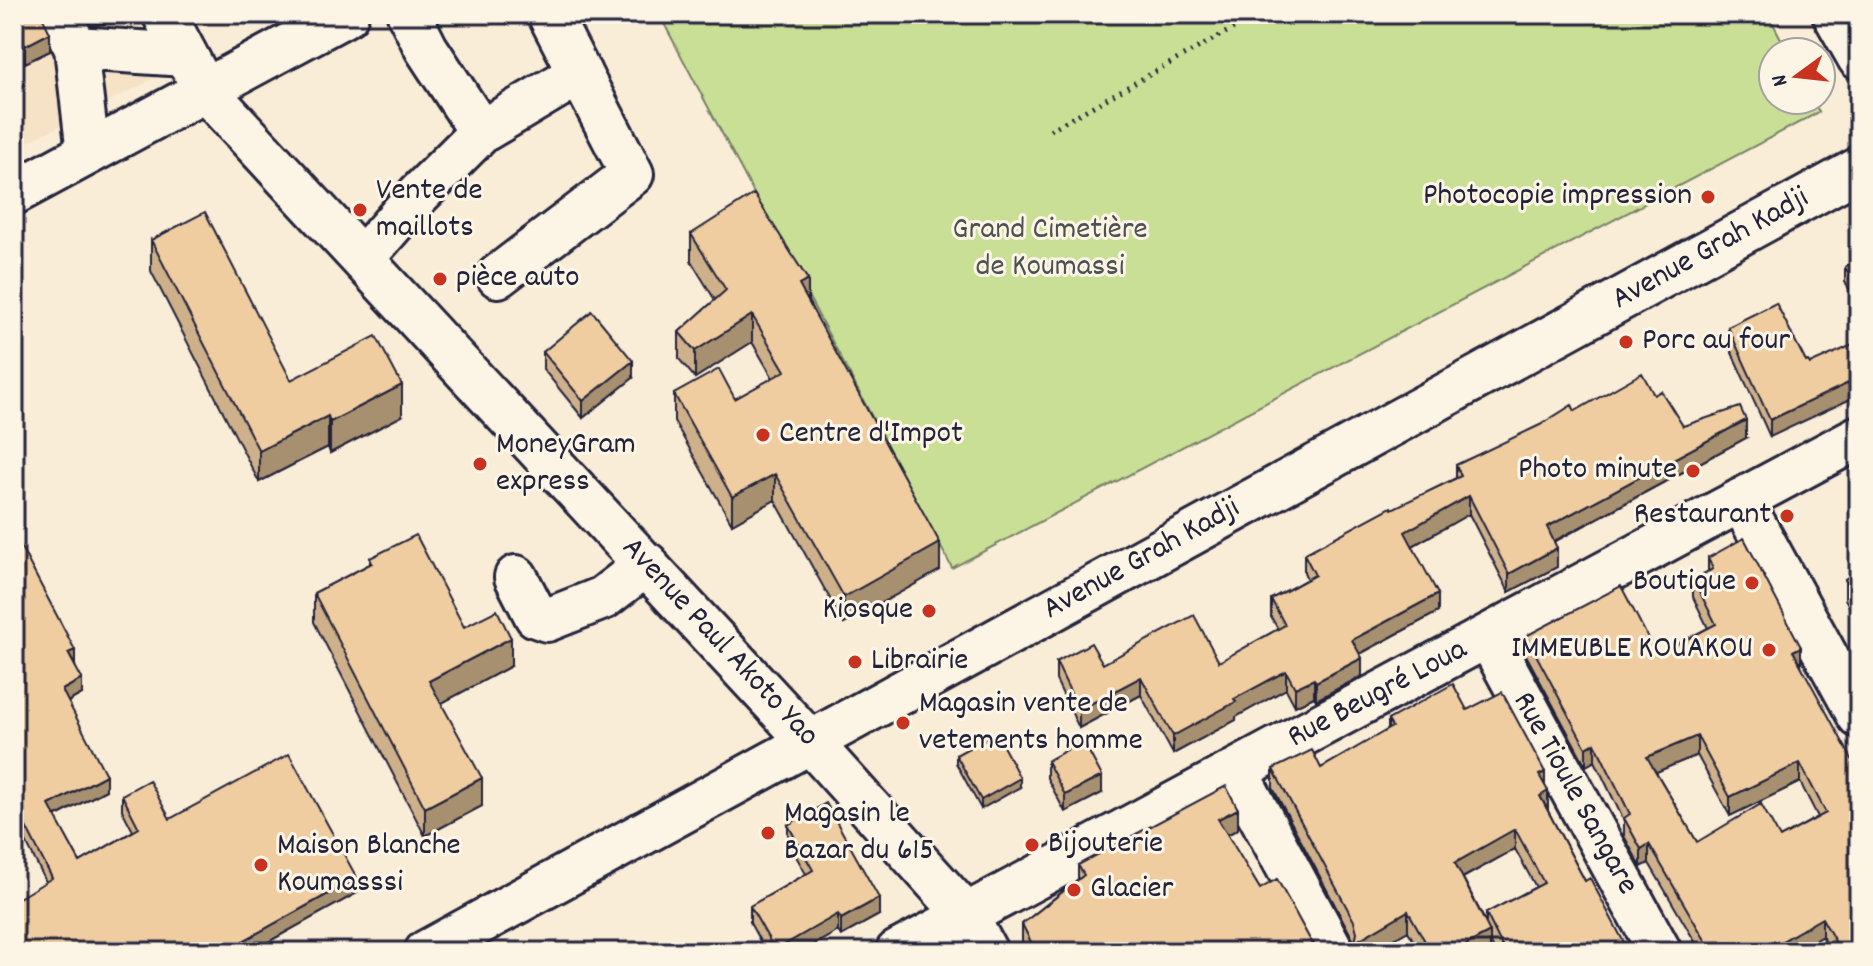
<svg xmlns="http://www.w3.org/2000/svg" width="1873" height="966" font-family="Dekko,sans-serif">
<rect width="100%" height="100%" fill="#f9edd7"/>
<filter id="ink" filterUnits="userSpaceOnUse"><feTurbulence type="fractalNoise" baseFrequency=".0125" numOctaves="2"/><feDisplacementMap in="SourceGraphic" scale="16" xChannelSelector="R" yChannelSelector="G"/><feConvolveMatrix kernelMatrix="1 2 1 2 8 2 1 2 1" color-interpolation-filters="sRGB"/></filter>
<g filter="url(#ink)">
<!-- built -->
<path fill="#f6e3c6" d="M14,14H136L166,73L14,149Z"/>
<!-- green -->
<path fill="#c9df95" stroke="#768068" stroke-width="2" d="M659,14H1768L1788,52H1773V100H1813L1819,112L952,568Z"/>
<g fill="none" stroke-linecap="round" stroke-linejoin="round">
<defs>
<path id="minor" d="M59,14L76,48L186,55
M164,14L204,89L810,742L966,915L986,952
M409,14L426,48L481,132
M1834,14L1859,58
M76,48L88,153
M14,193L347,14
M362,259L419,194L481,132L580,73
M498,276L632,174L549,14
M1741,500L1859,716
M516,577L536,616L547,620L603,598L647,564
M1488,636L1660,952
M1236,771L1333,952
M426,952L1859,169
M897,952L1859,437"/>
</defs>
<!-- minor casing -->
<use href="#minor" stroke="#22223b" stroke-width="48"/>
<!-- path -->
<path stroke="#22223b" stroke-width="5" stroke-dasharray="2 6" stroke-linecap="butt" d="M1050,130L1259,14"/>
<!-- minor -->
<use href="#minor" stroke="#fcf5e5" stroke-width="42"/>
</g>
<!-- wall -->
<path fill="#ceb08a" stroke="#22223b" stroke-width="2" fill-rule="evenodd" d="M14,14L50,51L25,63L19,50Z
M86,14H103L104,24L91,25Z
M691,234L808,301L940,570L844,624L775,500L732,524L674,421V394L735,399L773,378L752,342L695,378L679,359V332L715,300L691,261Z
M151,240L291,380L402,416L330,453L328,447L259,482L151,271Z
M1859,259V305L1845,282V267Z
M1728,327L1806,362L1770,437L1728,344Z
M543,352L633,378L583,418L543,369Z
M1654,395L1683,426L1746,438L1554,542L1557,567L1509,592L1469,514L1413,546L1438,612L1360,654L1362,676L1316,700L1314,697L1295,706L1286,689L1236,717V720L1173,754L1141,695L1079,728L1056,680V662L1103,664L1219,662L1278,629L1271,617V599L1307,579L1304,572V554L1456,478V465L1575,411Z
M1859,474V520L1850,499V478Z
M1859,544V567L1858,565V545Z
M370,558L511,666L441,703L482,806L425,836L314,622V593L370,564Z
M1708,558L1801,664L1859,952H1831L1822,936L1795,952H1701L1649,863L1641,867L1624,836V821L1595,761L1586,766L1526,655V636L1657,655L1708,628L1693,597V579L1708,572ZM1697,755L1730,816L1800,782L1818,817L1780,838L1697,842L1656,772Z
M1859,570V623L1845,599V579Z
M75,665L82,694L68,702L106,790L55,817L80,862L133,831L122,810V795L170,819L357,893L250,952H14L46,882L22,834L14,838Z
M1467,710L1545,786L1548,811L1585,881L1629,952H1495L1490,941V952H1420L1408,931L1371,952H1355L1354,941L1273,788V769L1321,768L1388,730V720ZM1515,849L1536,887L1486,913V923L1463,878Z
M956,755L1020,787L981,809L956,763Z
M1047,761L1102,793L1065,812L1047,778Z
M788,825L879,915L841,936L838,931L801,952H766L750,923V906L806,874L788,842Z
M1238,829L1227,835L1260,889L1322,952H1026L1022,945V924L1078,879V865Z"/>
<!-- shaded-wall -->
<path fill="#a79070" stroke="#22223b" stroke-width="2" d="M19,33V50L14,53V35Z
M50,33V51L25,63V46Z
M808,280V306L799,285Z
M752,315V342L695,378V351Z
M633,361V378L583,418V401Z
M1859,378V395L1770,437V420Z
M402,385V416L330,453V422Z
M328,416V447L259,482V451Z
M1746,420V438L1547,545V527Z
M775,474V500L732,524V497Z
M1469,496V514L1405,550V532Z
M940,543V570L844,624V597Z
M1557,548V567L1509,592V574Z
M1438,594V612L1352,658V640Z
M511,638V666L429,710V681Z
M1801,647V666L1793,651Z
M75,650V665L68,653Z
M1362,658V676L1316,700V682Z
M1286,671V689L1236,717V720L1173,754V736L1234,699Z
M1141,677V695L1079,728V710Z
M82,679V694L62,705V690Z
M1314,679V697L1295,706V688Z
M1697,736V755L1647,776V757Z
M1595,743V761L1586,766V748Z
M1800,763V782L1730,816V797Z
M1545,772V791L1539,775Z
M106,775V790L49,820V805Z
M1102,776V793L1065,812V795Z
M482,778V806L425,836V808Z
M1020,778V787L981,809V800Z
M1548,791V810L1540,796Z
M1238,809V829L1218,840V819Z
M22,819V834L14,838V823Z
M1515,829V849L1455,882V863Z
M1649,844V863L1641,867V849Z
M357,878V893L250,952H223Z
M879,898V915L841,936V919Z
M1408,911V931L1371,952H1355V942Z
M838,914V931L801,952H775V950Z
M1822,918V936L1795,952H1763Z
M1490,932V952H1452Z"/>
<!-- building -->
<path fill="#efcda0" stroke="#22223b" stroke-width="2" fill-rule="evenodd" d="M14,14H41L50,33L25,46L19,33L14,35Z
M754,194L808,280L799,285L940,543L844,597L775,474L732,497L674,394L719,369L735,399L785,371L752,315L695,351L679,332L726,290L691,234Z
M205,212L291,380L376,336L402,385L330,422L328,416L259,451L151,240Z
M1859,259V290L1845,267Z
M1776,303L1806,362L1808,361L1810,364L1859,342V378L1770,420L1728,327Z
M592,311L633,361L583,401L543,352Z
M1642,373L1654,395L1661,391L1683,426L1740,407L1746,420L1547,527L1557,548L1509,574L1469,496L1405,532L1438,594L1352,640L1362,658L1316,682L1314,679L1295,688L1286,671L1234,699L1236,702L1173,736L1141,677L1079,710L1056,662L1091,643L1103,664L1194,615L1219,662L1285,625L1271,599L1315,575L1304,554L1391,507L1392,509L1461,476L1456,465L1540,425L1572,405L1575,411Z
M1859,474V499L1850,478Z
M14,534L75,650L68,653L82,679L62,690L106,775L49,805L80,862L139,828L122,795L149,780L170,819L289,754L357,878L223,952H14V901L52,878L22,819L14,823Z
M416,535L464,627L497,610L511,638L429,681L482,778L425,808L314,593L372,563L370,558Z
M1744,538L1801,647L1793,651L1853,761L1859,758V952H1841L1822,918L1763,952H1712L1649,844L1641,849L1624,818L1630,814L1595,743L1586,748L1526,636L1621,586L1657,655L1716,624L1693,579L1713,569L1708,558ZM1697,736L1730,797L1800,763L1826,813L1780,838L1761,804L1697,842L1647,757Z
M1859,570V602L1845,579Z
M1453,684L1467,710L1502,692L1545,772L1539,775L1548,791L1540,796L1585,881L1590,878L1629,952H1505L1486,913L1544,883L1515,829L1455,863L1490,932L1452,952H1431L1408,911L1355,942L1357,932L1354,921L1273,769L1312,750L1321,768L1392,727L1388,720Z
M996,733L1020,778L981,800L956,755Z
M1083,741L1102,776L1065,795L1047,761Z
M1226,786L1238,809L1218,819L1260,889L1277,879L1312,943L1322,952H1036L1022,924L1084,875L1078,865Z
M826,803L879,898L841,919L838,914L775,950L750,906L813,870L788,825Z"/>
</g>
<!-- markers -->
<g fill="#c8321e" stroke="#fcf5e5" stroke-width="3">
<circle cx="1708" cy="197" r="8"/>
<circle cx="360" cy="210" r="8"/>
<circle cx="440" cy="279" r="8"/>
<circle cx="1626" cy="342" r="8"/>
<circle cx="763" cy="435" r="8"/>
<circle cx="480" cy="464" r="8"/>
<circle cx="1693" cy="471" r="8"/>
<circle cx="1787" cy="516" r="8"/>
<circle cx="1752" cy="583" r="8"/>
<circle cx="929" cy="611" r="8"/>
<circle cx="1769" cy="650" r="8"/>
<circle cx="855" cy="662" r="8"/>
<circle cx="903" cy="723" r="8"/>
<circle cx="768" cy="833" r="8"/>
<circle cx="1032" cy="845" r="8"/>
<circle cx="261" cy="865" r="8"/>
<circle cx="1074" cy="890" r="8"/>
</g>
<g text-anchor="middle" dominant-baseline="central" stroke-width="6" stroke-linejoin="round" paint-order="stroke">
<!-- poi labels -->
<g font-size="32" fill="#22223b" stroke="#fcf5e5" text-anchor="start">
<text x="376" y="192">Vente de<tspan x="376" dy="37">maillots</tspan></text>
<text x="1692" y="197" text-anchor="end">Photocopie impression</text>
<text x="456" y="279">pièce auto</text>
<text x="1642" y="342">Porc au four</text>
<text x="779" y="435">Centre d'Impot</text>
<text x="496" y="446">MoneyGram<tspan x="496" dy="37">express</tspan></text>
<text x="1677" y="471" text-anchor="end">Photo minute</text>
<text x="1771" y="516" text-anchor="end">Restaurant</text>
<text x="1736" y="583" text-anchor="end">Boutique</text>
<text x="913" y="611" text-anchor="end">Kiosque</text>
<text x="1753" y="650" text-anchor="end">IMMEUBLE KOUAKOU</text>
<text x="871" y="662">Librairie</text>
<text x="919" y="705">Magasin vente de<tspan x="919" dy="37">vetements homme</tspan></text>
<text x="784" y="815">Magasin le<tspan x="784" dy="37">Bazar du 615</tspan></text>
<text x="1048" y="845">Bijouterie</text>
<text x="277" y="847">Maison Blanche<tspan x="277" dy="37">Koumasssi</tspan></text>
<text x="1090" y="890">Glacier</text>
</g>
<!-- park labels -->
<g font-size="32" fill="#4c5152" stroke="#fcf5e5">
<text x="1050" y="231">Grand Cimetière<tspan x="1050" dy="37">de Koumassi</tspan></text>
</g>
<!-- street labels -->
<g font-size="32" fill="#22223b" stroke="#fcf5e5">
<text transform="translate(1711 250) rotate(-29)">Avenue Grah Kadji</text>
<text transform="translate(1142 560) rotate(-29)">Avenue Grah Kadji</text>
<text transform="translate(719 643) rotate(47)">Avenue Paul Akoto Yao</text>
<text transform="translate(1378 695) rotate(-28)">Rue Beugré Loua</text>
<text transform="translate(1574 794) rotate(61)">Rue Tioule Sangare</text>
</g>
</g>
<!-- margin -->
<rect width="1873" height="966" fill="none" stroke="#fcf5e5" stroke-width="48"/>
<rect x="24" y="24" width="1825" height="918" fill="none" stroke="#22223b" stroke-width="3" filter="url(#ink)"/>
<!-- north arrow -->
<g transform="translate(1797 76) rotate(255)"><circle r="38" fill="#fcf5e5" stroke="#a5a1a1" stroke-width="2"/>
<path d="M0-6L14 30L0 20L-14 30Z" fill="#c8321e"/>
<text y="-12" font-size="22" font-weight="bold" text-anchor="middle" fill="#22223b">N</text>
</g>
</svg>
